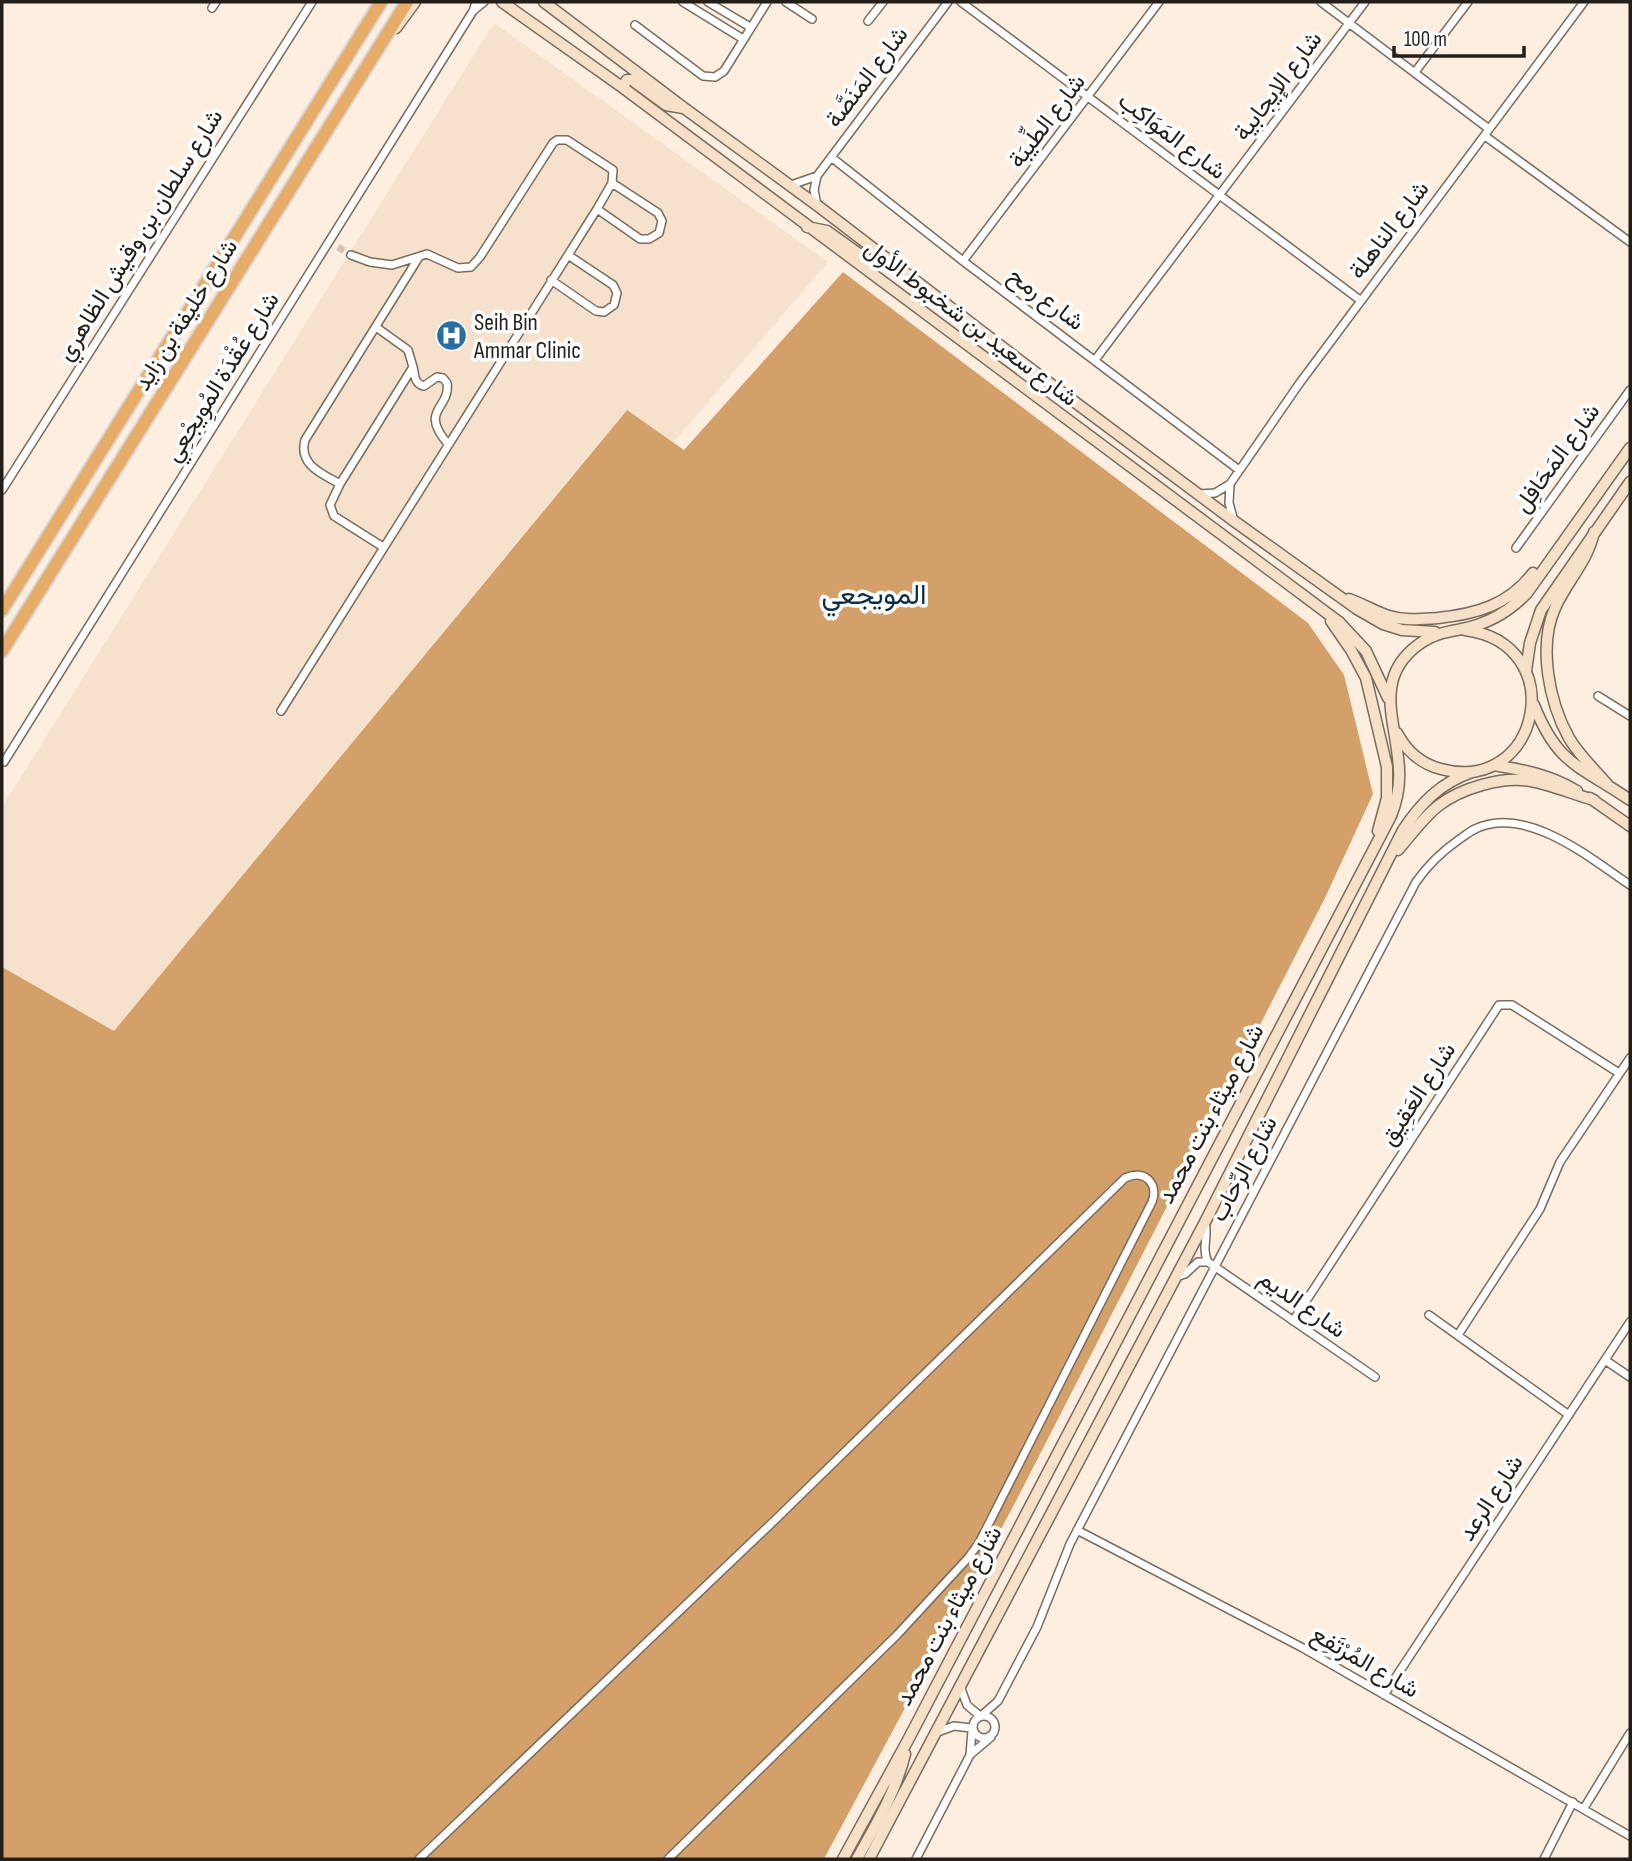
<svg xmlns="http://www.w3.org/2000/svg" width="1632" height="1861" font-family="'Sofia Sans Condensed',Vazirmatn,sans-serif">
<rect width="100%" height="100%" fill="#feeedf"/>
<!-- built -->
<path fill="#f6e1cc" d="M494,23L828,262L673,443L626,410L113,1032L2,967V807Z"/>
<!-- forest -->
<path fill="#d4a06a" d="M843,272L1308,623L1344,675L1373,794L1324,900L1016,1501L824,1859H2V967L114,1031L627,410L684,450Z"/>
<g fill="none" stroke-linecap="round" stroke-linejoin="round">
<!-- minor-tunnel -->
<path stroke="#d2c4b7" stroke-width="7" stroke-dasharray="7 3.5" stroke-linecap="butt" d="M338,247L351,255"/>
<defs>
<path id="minor" d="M683,2L743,39
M708,2L750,27
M786,2L812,19
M961,2L1360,300
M1321,2L1489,129
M212,8L216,2
M473,11L484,2
M868,21L883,2
M635,25L703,76L715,77L724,71L767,2
M1415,72L1468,2
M1485,136L1630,242
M831,157L963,261L1239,470
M791,185L817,176
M817,205L814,190L817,176L948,2
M597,209L640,239H649L659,233L662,221L658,213L612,183
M963,261L1159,2
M551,280L596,311L604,312L614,305L617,293L613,285L568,255
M376,327L408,350L413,367L340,484L330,505L334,516L383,547
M1095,360L1365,2
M413,367C415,375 414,384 424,386L437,377L443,378L447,383C451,409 418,409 448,444
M340,484C323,474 298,465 305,440L419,257
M1230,484L1229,503L1234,521
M2,490L312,2
M1199,494L1215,493L1230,484L1299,384L1584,2
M1516,548L1630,390
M1598,696L1630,716
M281,711L597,209L612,183L613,170L567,140H557L553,143L480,257L471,267L458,268L427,254L392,265L370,262L351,255
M4,762L473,11L476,2
M1205,1222C1209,1236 1201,1248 1208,1262
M1176,1277L1185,1274L1198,1262H1208L1375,1377
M1429,1315L1569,1415
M1293,1321L1499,1005H1512L1619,1073
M1458,1335L1540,1209L1560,1162L1630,1058
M1605,1360L1630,1377
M1077,1530L1301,1647L1630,1836
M960,1686L967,1705L980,1716
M1384,1695L1630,1322
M973 1727a11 11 0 1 1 22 0a11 11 0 1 1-22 0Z
M981,1716L998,1701L1037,1627L1070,1544L1416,882C1428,865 1440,853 1457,841C1463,837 1469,832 1475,829C1526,804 1591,859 1630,885
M935,1733L954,1726L971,1728
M971,1754L991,1737
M1584,1808L1630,1733
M419,1859L776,1519L1125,1178C1144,1169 1159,1183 1152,1202L979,1543L968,1558L897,1635L668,1859
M916,1859L970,1755L972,1731
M1544,1859L1573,1802"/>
<path id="secondary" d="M502,2L622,87L1339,622L1366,651L1388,698
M544,2L684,108L818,206L1044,379L1234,521L1357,609L1383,624L1402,630L1435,632
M396,28L415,2
M622,87L627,80H632L666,105L683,108
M807,227L827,231L873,264H879L885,257
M1594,532C1588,561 1567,581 1555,608C1538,646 1549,702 1569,738C1579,755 1594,769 1607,784
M1349,599C1363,604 1376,612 1389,616C1405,621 1421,619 1438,618C1476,614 1509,605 1533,573
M1331,621L1351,650L1366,678L1387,767V798L1378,831
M1526,671L1530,643L1541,610L1630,482
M1534,705C1558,766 1581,766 1630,800
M1397,733C1406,750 1421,764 1441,769C1540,796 1572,644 1465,630
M1494,765C1524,770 1550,775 1577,791
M1590,798L1630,826
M1398,850C1411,835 1423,818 1438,806C1461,788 1502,776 1531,781C1552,785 1573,794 1594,800
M843,1859L908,1740L1391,816C1397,801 1400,785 1399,769C1397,723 1372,679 1418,645C1432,634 1446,632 1462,629C1488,624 1509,612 1527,593L1630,448
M857,1859C875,1826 896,1792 905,1754
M869,1859L1205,1222L1403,830C1421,803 1440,783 1472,772"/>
<path id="trunk" d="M2,610L381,2
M2,651L407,2"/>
</defs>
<!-- minor casing -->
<use href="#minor" stroke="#796b5e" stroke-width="10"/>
<!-- secondary casing -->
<use href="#secondary" stroke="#796b5e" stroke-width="13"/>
<!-- trunk casing -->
<use href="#trunk" stroke="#d7d6d5" stroke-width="16"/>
<!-- minor -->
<use href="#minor" stroke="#fff" stroke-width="7"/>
<!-- secondary -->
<use href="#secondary" stroke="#f6e0c7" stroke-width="10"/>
<!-- trunk -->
<use href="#trunk" stroke="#e6ac68" stroke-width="12"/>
</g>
<!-- icons -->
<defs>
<symbol id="hospital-disc" viewBox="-11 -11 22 22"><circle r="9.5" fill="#296da2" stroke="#fff"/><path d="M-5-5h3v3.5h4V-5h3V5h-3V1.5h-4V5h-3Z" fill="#fff"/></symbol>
</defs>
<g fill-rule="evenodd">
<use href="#hospital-disc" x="434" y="318" width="35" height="35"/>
</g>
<g text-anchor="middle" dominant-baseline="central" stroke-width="7" stroke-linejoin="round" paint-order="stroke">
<!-- street labels -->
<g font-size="24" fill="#231e18" stroke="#fff">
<text transform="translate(867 77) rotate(-53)">شارع المَنَصَّة</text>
<text transform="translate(1278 86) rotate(-53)">شارع الإيجابية</text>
<text transform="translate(1047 121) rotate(-53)">شارع الطِّيبَة</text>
<text transform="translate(1172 136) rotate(37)">شارع المَوَاكِب</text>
<text transform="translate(1389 230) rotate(-53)">شارع الناهلة</text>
<text transform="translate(140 235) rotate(-58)">شارع سلطان بن وقيش الظاهري</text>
<text transform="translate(1046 299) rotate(37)">شارع رمح</text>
<text transform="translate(186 315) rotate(-58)">شارع خليفة بن زايد</text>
<text transform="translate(971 323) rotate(37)">شارع سعيد بن شخبوط الأول</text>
<text transform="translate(222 377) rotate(-58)">شارع عُقْدَة المُوِيجْعِي</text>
<text transform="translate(1557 458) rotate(-54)">شارع المَحَافِل</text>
<text transform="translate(1418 1094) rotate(-57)">شارع العَقِيق</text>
<text transform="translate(1211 1114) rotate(-62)">شارع ميثاء بنت محمد</text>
<text transform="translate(1244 1169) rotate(-62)">شارع الرِّحاب</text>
<text transform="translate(1302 1304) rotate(35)">شارع الديم</text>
<text transform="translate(1491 1498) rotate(-57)">شارع الرعد</text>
<text transform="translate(949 1616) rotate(-62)">شارع ميثاء بنت محمد</text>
<text transform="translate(1365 1662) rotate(30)">شارع المُرْتَفِع</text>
</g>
<!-- poi labels -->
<g font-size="24" fill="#231e18" stroke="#fff" text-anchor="start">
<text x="474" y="322">Seih Bin<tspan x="474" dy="28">Ammar Clinic</tspan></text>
</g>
<!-- quarter labels -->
<g font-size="28" fill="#0b2c46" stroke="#fff">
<text x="874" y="595">المويجعي</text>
</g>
</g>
<!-- border -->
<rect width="1632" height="1861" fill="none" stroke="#231e18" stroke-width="7"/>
<!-- scale -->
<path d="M1394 46v10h130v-10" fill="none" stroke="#231e18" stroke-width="3.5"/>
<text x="1404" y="46" font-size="21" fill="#231e18" stroke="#ffffff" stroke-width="5" paint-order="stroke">100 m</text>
</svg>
